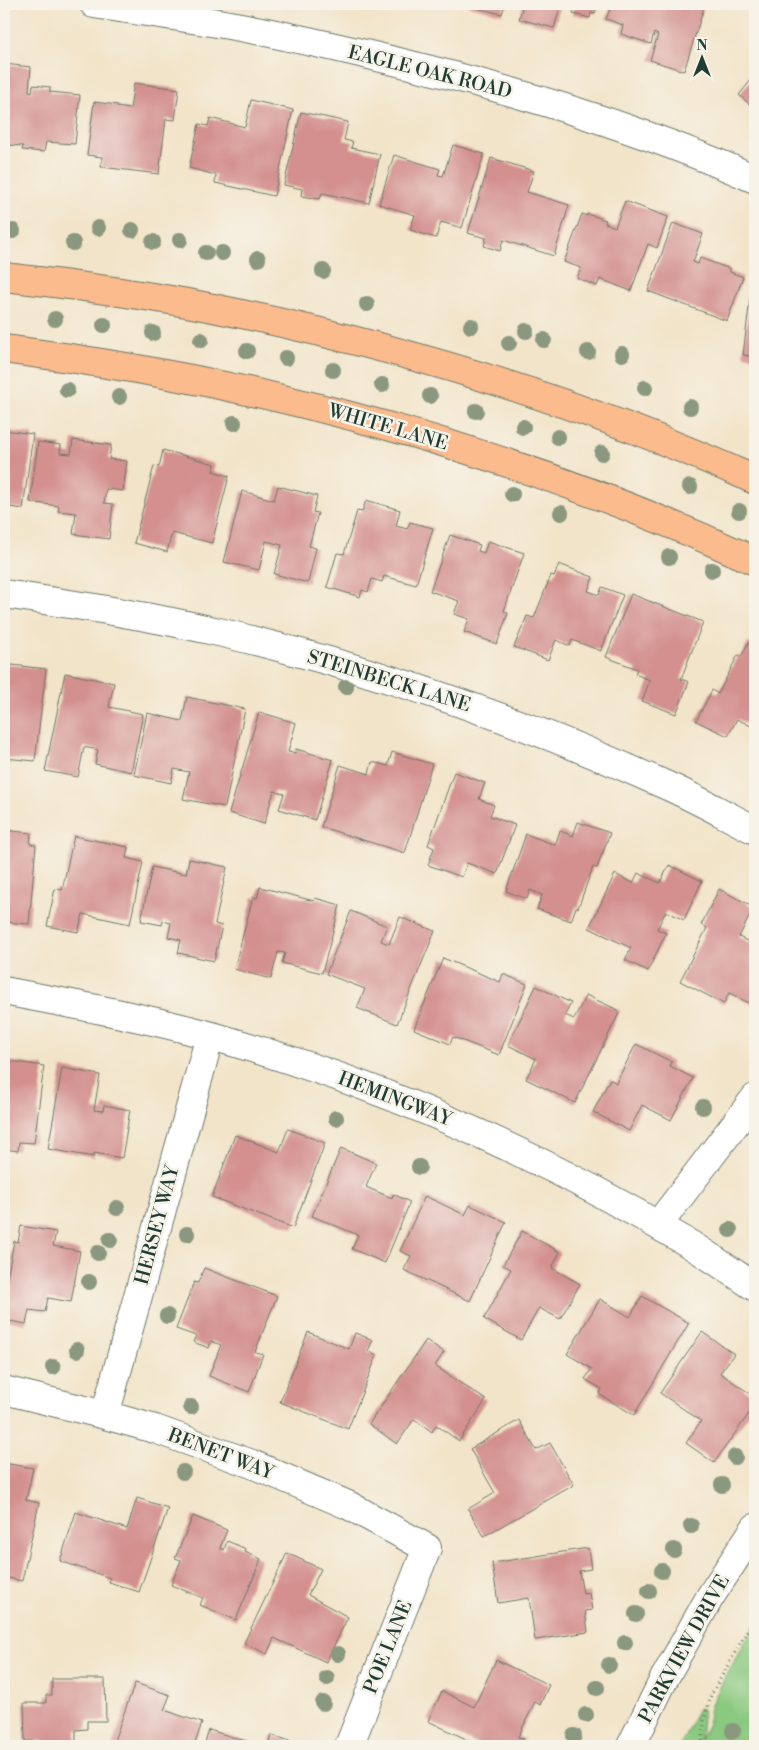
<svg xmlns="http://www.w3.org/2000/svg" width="759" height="1750" font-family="'Libre Bodoni',serif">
<rect width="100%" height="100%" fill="#f7f3e8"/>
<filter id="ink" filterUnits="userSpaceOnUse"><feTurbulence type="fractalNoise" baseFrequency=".02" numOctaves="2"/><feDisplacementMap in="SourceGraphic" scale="10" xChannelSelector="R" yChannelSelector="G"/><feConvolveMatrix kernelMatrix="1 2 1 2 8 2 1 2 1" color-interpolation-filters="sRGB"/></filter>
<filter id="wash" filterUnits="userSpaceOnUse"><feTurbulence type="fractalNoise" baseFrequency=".0096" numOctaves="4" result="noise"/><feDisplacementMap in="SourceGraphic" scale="20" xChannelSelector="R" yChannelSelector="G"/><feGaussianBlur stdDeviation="1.12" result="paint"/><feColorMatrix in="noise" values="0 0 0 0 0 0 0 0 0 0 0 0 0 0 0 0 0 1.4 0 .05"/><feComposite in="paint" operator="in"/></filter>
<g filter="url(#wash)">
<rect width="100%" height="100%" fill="#f2e4c9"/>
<!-- green -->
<path fill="#8ac97f" stroke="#54835a" d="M755,1625V1746H680L698,1708L703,1709L700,1740L708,1723L710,1707L725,1677Z"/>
<g id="blocks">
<!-- building -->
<path fill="#d3908f" d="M469,4H505L502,14L468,6Z
M523,4H561L554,28L519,19Z
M565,4H598L595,14L591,13L590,18L573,14L574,7Z
M612,4H705L684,71L650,60L658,35L654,33L651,44L621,34L623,25L606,19Z
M4,64L31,67L29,91L32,92L33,85L50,87V92L80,95L75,144L46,142L44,152L22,150L23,146L7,145L8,139L4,138Z
M755,75V109L739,95Z
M134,83L179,89L175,120L166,119L159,174L101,167L102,157L87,155L94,102L118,105L117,107L130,109Z
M251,100L293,110L274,196L215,183L216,175L189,168L199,124L208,126L210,118L245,127Z
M301,112L348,122L344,140L353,142L351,148L380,154L369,203L322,193L320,199L301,196L302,189L284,185Z
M453,145L484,154L462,228L441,222L436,238L410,230L415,215L379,204L394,155L440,169L438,175L443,176Z
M491,158L534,171L527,192L569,205L554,256L503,240L500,251L484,246L486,238L468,233Z
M625,201L668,217L657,248L648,244L631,291L600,279L597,286L577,278L581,268L564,262L582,214L587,216V214L606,220L605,223L615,227Z
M673,223L703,234L693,262L698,264L700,258L730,269V272L743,277L727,321L648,291Z
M751,291H755V357L743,355Z
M4,430L33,434L23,509L4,506Z
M73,440L111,445L109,459L127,461L123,491L106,489L104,503L113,504L109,539L73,534L76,513L58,511L59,506L30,502L38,442L61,445L60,453L71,454Z
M163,450L215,464L213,471L229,476L212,543L172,533L167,552L134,543L154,466L159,467Z
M278,486L317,496L313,512L318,513L309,546L316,548L308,583L274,574L282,545L266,541L259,570L224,562L242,491L274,500Z
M366,500L400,510L396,526L407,529L410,522L433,528L416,585L384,576L382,582L372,579L368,592L362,590L360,597L327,587L337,553L344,554L357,511L362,512Z
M450,535L480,545L478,551L484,553L488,541L524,553L504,611L508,613L497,644L464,632L469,619L454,614L459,601L430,591Z
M559,564L593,577L588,591L599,595L602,587L623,595L601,651L572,640L570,646L556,640L548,660L514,647L527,616L534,618L551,575L554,576Z
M631,594L703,622L681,679L689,682L676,714L642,701L650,680L635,674L637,669L606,657Z
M748,643L755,646V720L751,726L737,719L728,736L696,721L712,690L718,694L738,655L741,657Z
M4,664L46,669L35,761L4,758Z
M65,673L114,683L109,707L143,714L131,772L95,764L98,750L84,747L78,777L45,771Z
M187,697L245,709L225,807L183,799L189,772L174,769L171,783L134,775L147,713L182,721Z
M259,712L296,723L288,752L295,753L296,749L333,760L315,820L279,809L284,794L274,791L264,824L229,813Z
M392,752L432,764L405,853L321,827L340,765L369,774L372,762L388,766Z
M454,772L485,783L479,799L494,805L490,816L515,825L497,874L467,863L462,877L428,865L434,848L428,845Z
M578,822L610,833L597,868L593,867L578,908L576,907L571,921L537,909L542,895L530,890L527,899L506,891L526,834L555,845L560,831L573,836Z
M4,830L31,833L30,844L36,845L29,924L4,922Z
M74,836L128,847L126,858L143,862L130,924L83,914L78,932L47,926L55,889L62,890Z
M189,859L227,867L215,924L222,926L214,961L178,953L181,940L168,937L171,923L163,921L162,925L141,921L152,867L186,874Z
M669,865L702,881L684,920L666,911L657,929L666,933L648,971L625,960L631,948L589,928L615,874L633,883L638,873L660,883Z
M260,887L314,901L315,898L340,905L322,973L282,963L285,953L278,952L271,979L234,969L253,897L257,898Z
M719,889L754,907L739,937L755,945V1006L729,993L724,1004L680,981L707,928L701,925Z
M351,911L387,926L381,941L389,944L400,917L435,931L397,1024L357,1008L365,989L326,974Z
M443,958L500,982L503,974L527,984L499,1055L453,1037L450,1044L414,1029Z
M536,986L571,1003L565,1015L574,1019L586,995L620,1011L575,1103L526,1079L536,1059L508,1045Z
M636,1044L672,1062L670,1066L693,1078L671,1120L642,1105L629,1131L593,1112L610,1079L616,1083Z
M9,1061L44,1066L34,1143L19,1142L18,1151L4,1149V1071H7Z
M62,1068L100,1075L94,1110L103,1111L104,1105L130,1110L122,1158L94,1153V1157L48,1149Z
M288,1129L325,1143L293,1228L212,1197L235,1135L279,1152Z
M341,1148L376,1163L366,1187L392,1198L393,1194L410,1202L385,1263L352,1249L358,1235L312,1216Z
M425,1196L465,1215L470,1205L506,1222L470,1301L404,1270L411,1256L400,1251Z
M21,1226L56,1232L53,1246L80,1251L71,1302L48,1298L45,1312L29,1310L26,1324L4,1320V1283L6,1284L14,1241L18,1242Z
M522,1231L560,1252L552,1268L580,1284L560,1319L539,1308L521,1340L484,1319L511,1269L503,1265Z
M204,1268L277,1296L255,1352L263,1354L249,1392L209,1376L221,1345L211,1341L209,1348L193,1342L196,1336L176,1329L194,1282L198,1283Z
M642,1296L689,1323L634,1415L599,1394L602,1389L585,1379L592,1369L567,1354L600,1299L630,1317Z
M308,1332L349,1349L355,1333L373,1340L368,1351L377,1355L348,1429L280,1402Z
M702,1332L734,1354L720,1373L755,1397V1405L714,1463L686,1443L701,1421L660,1393Z
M426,1340L444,1352L435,1366L486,1400L459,1441L436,1425L432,1432L414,1419L397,1444L369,1424Z
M519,1420L536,1450L550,1443L574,1485L484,1536L468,1509L495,1493L470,1449Z
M4,1463L33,1468L26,1500L39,1503L22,1581L4,1577Z
M137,1498L168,1508L139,1592L109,1582L110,1578L60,1561L76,1512L127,1529Z
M193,1516L227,1530L220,1548L224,1550L227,1541L246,1549L245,1552L261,1559L236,1620L200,1605L203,1598L171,1585L181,1560L175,1558Z
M588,1548L591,1569L579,1571L583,1594L589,1593L592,1610L585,1611L588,1632L535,1640L529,1598L498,1603L492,1563Z
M287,1553L321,1569L308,1595L348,1617L326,1662L274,1638L267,1654L244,1643Z
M496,1660L549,1685L540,1705L535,1702L518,1737L524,1739L520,1746H481L428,1721L442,1691L474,1707Z
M52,1679H105L106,1721H87V1729L76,1730V1746H45V1741H25L24,1703H46V1695H52Z
M135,1683L170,1695L164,1710L202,1723L194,1746H112Z
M209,1730L263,1746H204Z
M271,1735L297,1743V1746H268Z"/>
</g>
</g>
<g filter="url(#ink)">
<use href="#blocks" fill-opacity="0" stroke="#697768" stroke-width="1"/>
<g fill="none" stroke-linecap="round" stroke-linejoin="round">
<defs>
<path id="minor" d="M94,4C151,13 209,20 266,32C432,67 599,110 755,179
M4,594C77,605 151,616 223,633C377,670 526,722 670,787C699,800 727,816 755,830
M4,991C73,1004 143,1017 212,1036C377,1083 536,1152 683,1240C708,1255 731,1271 755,1287
M658,1225L755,1098
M4,1390L105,1415L155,1429L252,1464L348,1505L427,1548L349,1746
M105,1415L210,1036
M631,1746L665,1677L710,1597L755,1528"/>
<path id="major" d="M4,277C74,285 144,294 213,308C399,346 583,402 755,480
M4,349C263,381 518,452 755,561"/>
</defs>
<!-- minor casing -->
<use href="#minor" stroke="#697768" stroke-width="30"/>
<!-- major casing -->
<use href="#major" stroke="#697768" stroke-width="30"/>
<!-- path -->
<path stroke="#697768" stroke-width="3" stroke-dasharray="1 4" stroke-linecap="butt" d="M702,1746L704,1721L711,1695L755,1617"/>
<!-- minor -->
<use href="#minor" stroke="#fff" stroke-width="28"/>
<!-- major -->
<use href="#major" stroke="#fbbb8c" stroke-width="28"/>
</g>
<!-- trees -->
<g fill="#8a987f">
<circle cx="98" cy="228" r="8"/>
<circle cx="132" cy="230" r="8"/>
<circle cx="13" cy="231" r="8"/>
<circle cx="180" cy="240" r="8"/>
<circle cx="153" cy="242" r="8"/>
<circle cx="73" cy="243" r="8"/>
<circle cx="206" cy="253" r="8"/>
<circle cx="222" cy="253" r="8"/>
<circle cx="258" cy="259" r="8"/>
<circle cx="323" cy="271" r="8"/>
<circle cx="367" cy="304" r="8"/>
<circle cx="55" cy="319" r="8"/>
<circle cx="104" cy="325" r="8"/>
<circle cx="471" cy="326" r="8"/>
<circle cx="526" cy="331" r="8"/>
<circle cx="153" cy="333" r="8"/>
<circle cx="201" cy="340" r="8"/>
<circle cx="544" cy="340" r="8"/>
<circle cx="509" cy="343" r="8"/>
<circle cx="247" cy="351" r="8"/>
<circle cx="588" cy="352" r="8"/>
<circle cx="622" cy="354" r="8"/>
<circle cx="286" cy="358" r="8"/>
<circle cx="333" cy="370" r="8"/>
<circle cx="382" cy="385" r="8"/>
<circle cx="645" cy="388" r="8"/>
<circle cx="67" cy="390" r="8"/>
<circle cx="430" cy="396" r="8"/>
<circle cx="119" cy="397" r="8"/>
<circle cx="690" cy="407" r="8"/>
<circle cx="476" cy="411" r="8"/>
<circle cx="234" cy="423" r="8"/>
<circle cx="523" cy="427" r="8"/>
<circle cx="558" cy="437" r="8"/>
<circle cx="602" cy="453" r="8"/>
<circle cx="690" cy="487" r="8"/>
<circle cx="512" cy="494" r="8"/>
<circle cx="739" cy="511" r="8"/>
<circle cx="561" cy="513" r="8"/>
<circle cx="669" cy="557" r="8"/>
<circle cx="712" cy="570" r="8"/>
<circle cx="346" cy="687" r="8"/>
<circle cx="703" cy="1107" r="8"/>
<circle cx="336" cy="1118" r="8"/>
<circle cx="419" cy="1167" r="8"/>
<circle cx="117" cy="1208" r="8"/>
<circle cx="730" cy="1230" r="8"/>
<circle cx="187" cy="1234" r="8"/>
<circle cx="110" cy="1240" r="8"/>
<circle cx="98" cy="1253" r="8"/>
<circle cx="89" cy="1282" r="8"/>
<circle cx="167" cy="1316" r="8"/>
<circle cx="77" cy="1350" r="8"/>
<circle cx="53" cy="1367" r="8"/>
<circle cx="191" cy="1407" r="8"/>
<circle cx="735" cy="1457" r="8"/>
<circle cx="183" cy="1472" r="8"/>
<circle cx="722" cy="1485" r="8"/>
<circle cx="691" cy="1526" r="8"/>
<circle cx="674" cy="1550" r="8"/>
<circle cx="662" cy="1571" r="8"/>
<circle cx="649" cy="1591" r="8"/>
<circle cx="636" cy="1614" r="8"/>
<circle cx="625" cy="1643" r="8"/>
<circle cx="338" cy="1654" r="8"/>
<circle cx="609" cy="1665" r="8"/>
<circle cx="327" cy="1678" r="8"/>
<circle cx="597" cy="1688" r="8"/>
<circle cx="323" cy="1703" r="8"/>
<circle cx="586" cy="1715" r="8"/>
<circle cx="733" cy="1731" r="8"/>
<circle cx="574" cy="1736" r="8"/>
</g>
</g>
<g text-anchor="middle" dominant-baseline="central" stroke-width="5" stroke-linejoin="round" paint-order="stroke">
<!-- street labels -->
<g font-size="19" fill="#1f3d34" stroke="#f7f3e8">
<text transform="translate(430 72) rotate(14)">EAGLE OAK ROAD</text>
<text transform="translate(388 427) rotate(16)">WHITE LANE</text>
<text transform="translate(389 681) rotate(17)">STEINBECK LANE</text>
<text transform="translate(395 1099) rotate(21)">HEMINGWAY</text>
<text transform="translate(157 1225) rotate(-75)">HERSEY WAY</text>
<text transform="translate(221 1454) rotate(21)">BENET WAY</text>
<text transform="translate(388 1647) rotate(-68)">POE LANE</text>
<text transform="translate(684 1649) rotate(-61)">PARKVIEW DRIVE</text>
</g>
</g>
<!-- margin -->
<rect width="759" height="1750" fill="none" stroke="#f7f3e8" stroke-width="20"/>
<!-- north arrow -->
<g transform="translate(702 58)" stroke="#f7f3e8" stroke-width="4" paint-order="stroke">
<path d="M0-4L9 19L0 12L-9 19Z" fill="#1f3d34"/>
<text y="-8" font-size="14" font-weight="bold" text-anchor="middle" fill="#1f3d34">N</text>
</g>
</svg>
